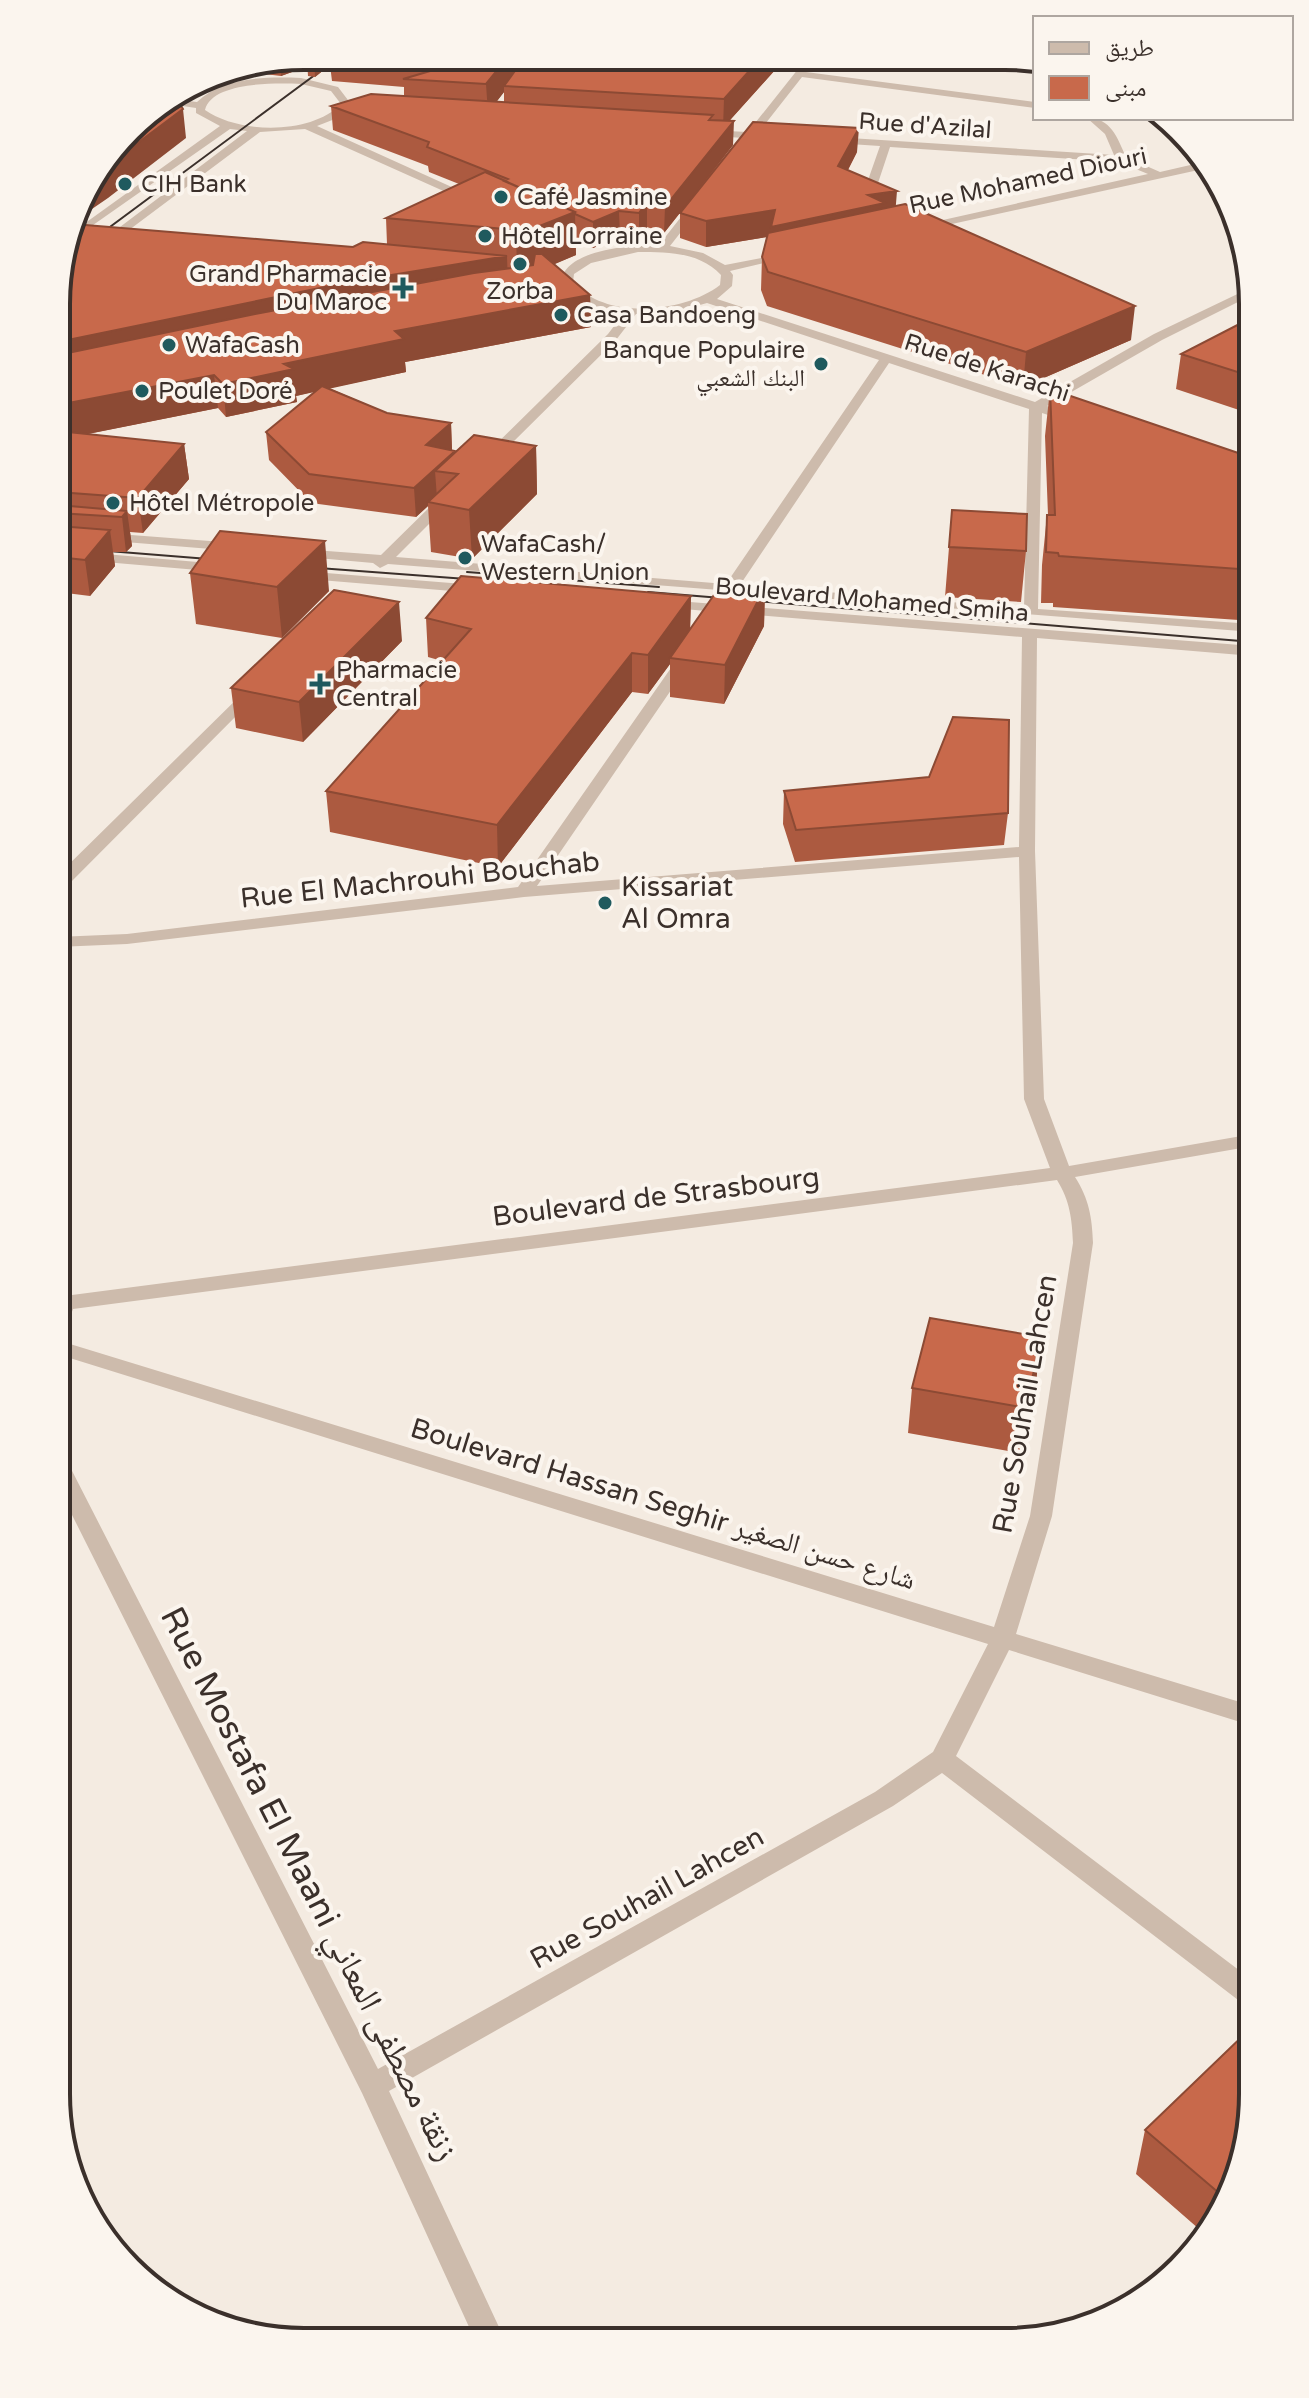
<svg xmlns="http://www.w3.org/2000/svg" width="1309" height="2398" font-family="'Varela Round','Noto Naskh Arabic',sans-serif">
<rect width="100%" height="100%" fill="#f4ebe1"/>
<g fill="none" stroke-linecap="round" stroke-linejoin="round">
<!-- minor -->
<path fill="#cdbbac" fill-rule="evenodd" d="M806,59H816L806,72L1035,102V108L802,77L758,133L774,135V139H754L746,145L741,142L743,138L702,135V131L706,130L748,132Z
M301,78L338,87L351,104L340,117L317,126L476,198V202H468L305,129L260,132L129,230L128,237L138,244V248H130L118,240L120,227L247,131L230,129L66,244L70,234L220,126L196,113V108L163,103L171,99L197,102C224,76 267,77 301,78ZM301,84L331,91L341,104C311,135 239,134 205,110C212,81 278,83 301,84Z
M1087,118C1111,118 1117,137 1126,157L1160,172L1199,163L1203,169L920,231L916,230V226L1148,174L1119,162L890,147L878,183L894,201L888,204L867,183L880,146L834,143L829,140L834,137L1114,155L1105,134Z
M692,203L702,205L670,246L703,253L725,265L787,253L793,256L730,271L733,275L732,286L717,299L1035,402L1154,334L1250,288L1252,295L1162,340L1047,406L1080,419L1073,423L1042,413L1038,609L1253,624V632L388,564L380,568L373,563L295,556L293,553L300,549L381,555L443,494L448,493L455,497L453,500L396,557L726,584L879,360L707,303L675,312L636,314L616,340L494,461L482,458L608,334L624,313C599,309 577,304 561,283C563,249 633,245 659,245ZM638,252C667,252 700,252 721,275L720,285C684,313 605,321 573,282L574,274L591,263ZM889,363L1029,409L1024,608L740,585Z
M105,533L236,543L243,547L236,551L100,540L98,537Z
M58,550L221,564L228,568L221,572L58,558Z
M301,571L476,585L483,589L476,593L296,578L294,575Z
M664,600L1253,646V656L1037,638L1035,851L1044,1099L1069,1166L1253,1134V1146L1075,1177C1089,1199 1092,1217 1093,1243L1052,1516L1016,1634L1253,1706V1726L1009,1650L956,1756L1252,1980V2007L1242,2003L942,1773L893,1806L389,2091L505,2340H475L362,2093L57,1485V1455L65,1457L68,1463L378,2069L875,1792L933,1752L988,1644L57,1354V1340L994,1627L1030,1516L1073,1243C1072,1219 1070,1201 1057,1180L73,1309L64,1334L57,1336V1276L64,1278L72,1295L1050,1168L1024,1099L1019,857L524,897L127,944L57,947V937L127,934L518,887L680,655L685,653L693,658L537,886L1019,847L1022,637L659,607L657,604Z
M253,686L261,691L258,694L63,890L57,891V876L248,688Z"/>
<!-- tram -->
<path stroke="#3b302b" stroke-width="2" d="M60,264L331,63
M58,547L221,560
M305,567L480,580
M467,572L659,587
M648,592L1253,642"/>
</g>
<!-- wall -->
<path fill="#ac5a40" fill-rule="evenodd" d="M304,56L785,59L729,121L733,145L694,196L857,152L848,170L896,206L1131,340L1023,387L767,306L761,290L762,257L767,237L706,247L680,238V213L664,233L647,227L639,239L620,237L593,248L575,239L576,255L554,264L590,295L591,327L405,362L406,372L329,388L387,413L451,423L452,450L455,453L536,446L537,494L472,559L431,552L428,506L416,517L311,503L269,460L266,432L316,391L296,396L297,402L226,417L218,408L87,434L184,444L189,479L143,533L130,532L132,546L126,552H113L115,566L90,596L58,592V272L387,244L386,218L459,184L429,172L428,166L333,130L331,106L404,96V87L332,81L330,65L315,77L308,76L307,60L292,72L281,76L233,70ZM504,92V102H496Z
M1253,317V410L1248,413L1176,389L1181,354Z
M1050,389L1253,458V621L1053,607V603H1041L1042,565L1047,515H1048L1045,436Z
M952,510L1026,551L1021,602L945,597Z
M190,573L329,591L282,638L196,624Z
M765,587L764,626L724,704L670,697V664L648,694L632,692L498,867L330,832L326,791L442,661L428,657L426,618L691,596L690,628Z
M402,641L303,742L236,728L231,688Z
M929,777L1008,813L1004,845L795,862L783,824L784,791Z
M1041,1337L1036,1382L1020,1453L908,1433L912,1388Z
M1145,2130L1240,2174L1207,2236L1136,2174Z"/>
<!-- shaded-wall -->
<path fill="#8c4a34" d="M304,56H307V60L292,72L281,76L280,61Z
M314,56H330V65L315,77Z
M508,57H540L504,86V92L488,113L486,84Z
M760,59H785L723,128L724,99Z
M183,109L186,138L108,198L73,222L82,194L99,172Z
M734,121L733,145L664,233L665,207Z
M859,128L857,152L837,191L838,166Z
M897,191L895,216L706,247V221Z
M647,202V227L639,239V213Z
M619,211L620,237L593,248V222Z
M575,212L576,255L534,273L517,274L516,230Z
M507,256L508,287L58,376V342L349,282Z
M590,295L591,327L405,362L406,372L296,396L297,402L226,417L223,384L395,331Z
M1135,306L1131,340L1023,387L1026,352Z
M214,375L218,408L58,440V405Z
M1253,377V410L1248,413Z
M451,423L452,451L426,445Z
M184,444L189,479L143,533L138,498Z
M536,446L537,494L472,559L469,510Z
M455,451L456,473L435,471L437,498L428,502V506L416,517L414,488Z
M127,511L132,546L126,552L122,517Z
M110,530L115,566L90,596L85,560Z
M325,541L329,591L282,638L277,587Z
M765,587L764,626L724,704L725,665Z
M691,596L690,634L670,658V664L648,694V655Z
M399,602L402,641L303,742L299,702Z
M632,653V692L498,867L497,825Z
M1041,1337L1036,1382L1020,1453L1026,1408Z"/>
<!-- building -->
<path fill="#c8694b" stroke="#8c4a34" stroke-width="2" d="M366,56L508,57L486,84L403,79L454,64Z
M525,57L760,59L724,99L504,86Z
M371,94L713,115L709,120L734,121L665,207L647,202L639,213L619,211L593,222L575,214V212L504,181L508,179L427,147L429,142L331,106Z
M175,96L183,109L99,172L140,118Z
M753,122L859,128L838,166L897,191L868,195L885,203L771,227L775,210L706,221L680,213Z
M485,172L575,212L532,229L516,230L386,218Z
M905,204L1135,306L1026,352L768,272L762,257L768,233Z
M73,224L353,247L363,242L507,256L349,282L58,342V272Z
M535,254H542L590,295L395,331L404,339L284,364L294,369L223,384L214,375L58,405V355L255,314L474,273L533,265Z
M1253,317V377L1181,354Z
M322,386L387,413L451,423L426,445L455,451L414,488L309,474L266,432Z
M1050,389L1253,458V570L1059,556L1058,553L1046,552L1047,515H1055Z
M58,431L184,444L138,498L58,492Z
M474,435L536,446L469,510L428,502L458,474L435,471Z
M58,505L127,511L122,517L58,513Z
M952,510L1027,514L1026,551L949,547Z
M58,526L110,530L85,560L58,557Z
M220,531L325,541L277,587L190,573Z
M461,576L691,596L648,655L632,653L497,825L326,791L471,629L426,618Z
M723,582L765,587L725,665L670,658Z
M334,590L399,602L299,702L231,688Z
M953,717L1009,720L1008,813L796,830L784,791L929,777Z
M930,1318L1041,1337L1026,1408L912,1388Z
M1252,2027V2111L1240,2174L1226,2199L1145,2130Z"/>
<!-- markers -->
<g fill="#1f5a5e" stroke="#fbf5ee" stroke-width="3">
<circle cx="125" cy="184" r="8"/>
<circle cx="501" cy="197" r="8"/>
<circle cx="485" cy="236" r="8"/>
<circle cx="520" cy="264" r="8"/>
<path d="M399 276h8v8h8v8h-8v8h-8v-8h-8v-8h8z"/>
<circle cx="561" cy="315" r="8"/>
<circle cx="169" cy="345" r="8"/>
<circle cx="821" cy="364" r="8"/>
<circle cx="142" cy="391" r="8"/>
<circle cx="113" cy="503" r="8"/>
<circle cx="465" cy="558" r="8"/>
<path d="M316 672h8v8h8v8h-8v8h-8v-8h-8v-8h8z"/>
<circle cx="605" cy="903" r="8"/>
</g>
<g text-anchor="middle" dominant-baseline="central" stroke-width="8" stroke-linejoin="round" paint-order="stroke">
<!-- far-street labels -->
<g font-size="24" fill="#3b302b" stroke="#fbf5ee">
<text transform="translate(925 126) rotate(4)">Rue d'Azilal</text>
<text transform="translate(1028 181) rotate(-12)">Rue Mohamed Diouri</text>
<text transform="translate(987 368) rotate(18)">Rue de Karachi</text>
<text transform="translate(872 600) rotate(5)">Boulevard Mohamed Smiha</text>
</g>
<!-- far-poi labels -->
<g font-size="24" fill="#3b302b" stroke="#fbf5ee" text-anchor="start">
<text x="141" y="184">CIH Bank</text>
<text x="517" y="197">Café Jasmine</text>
<text x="501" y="236">Hôtel Lorraine</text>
<text x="387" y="274" text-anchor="end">Grand Pharmacie<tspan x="387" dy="28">Du Maroc</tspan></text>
<text x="520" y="291" text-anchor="middle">Zorba</text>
<text x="577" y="315">Casa Bandoeng</text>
<text x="185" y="345">WafaCash</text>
<text x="805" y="350" text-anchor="end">Banque Populaire<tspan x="805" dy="28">البنك الشعبي</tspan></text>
<text x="158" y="391">Poulet Doré</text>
<text x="129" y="503">Hôtel Métropole</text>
<text x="481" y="544">WafaCash/<tspan x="481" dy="28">Western Union</tspan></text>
<text x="336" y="670">Pharmacie<tspan x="336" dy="28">Central</tspan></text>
</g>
<!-- street labels -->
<g font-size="28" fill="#3b302b" stroke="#fbf5ee">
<text transform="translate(420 880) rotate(-6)">Rue El Machrouhi Bouchab</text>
<text transform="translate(656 1197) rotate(-7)">Boulevard de Strasbourg</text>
<text transform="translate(1025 1404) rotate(-80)">Rue Souhail Lahcen</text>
<text transform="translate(663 1504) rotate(17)">Boulevard Hassan Seghir شارع حسن الصغير</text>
<text transform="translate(647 1898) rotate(-29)">Rue Souhail Lahcen</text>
</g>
<!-- poi labels -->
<g font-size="28" fill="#3b302b" stroke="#fbf5ee" text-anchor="start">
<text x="621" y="887">Kissariat<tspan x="621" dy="32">Al Omra</tspan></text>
</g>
<!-- near-street labels -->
<g font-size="34" fill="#3b302b" stroke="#fbf5ee">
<text transform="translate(309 1884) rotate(63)">Rue Mostafa El Maani زنقة مصطفى المعاني</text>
</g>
</g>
<!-- crop -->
<path d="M0 0H1309V2398H0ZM304 70H1005A234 234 0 0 1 1239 304V2094A234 234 0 0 1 1005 2328H304A234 234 0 0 1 70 2094V304A234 234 0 0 1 304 70Z" fill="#fbf5ee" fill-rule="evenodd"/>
<path fill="none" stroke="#3b302b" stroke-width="4" d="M304 70H1005A234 234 0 0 1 1239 304V2094A234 234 0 0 1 1005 2328H304A234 234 0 0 1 70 2094V304A234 234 0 0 1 304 70Z"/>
<!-- legend -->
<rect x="1033" y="16" width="260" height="104" fill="#fbf5ee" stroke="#aea6a0" stroke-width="2"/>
<rect x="1049" y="42" width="40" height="12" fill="#cdbbac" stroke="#aea6a0" stroke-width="2"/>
<text x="1105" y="56" font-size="24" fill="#3b302b">طريق</text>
<rect x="1049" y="76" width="40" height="24" fill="#c8694b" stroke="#aea6a0" stroke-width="2"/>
<text x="1105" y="96" font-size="24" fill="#3b302b">مبنى</text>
</svg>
